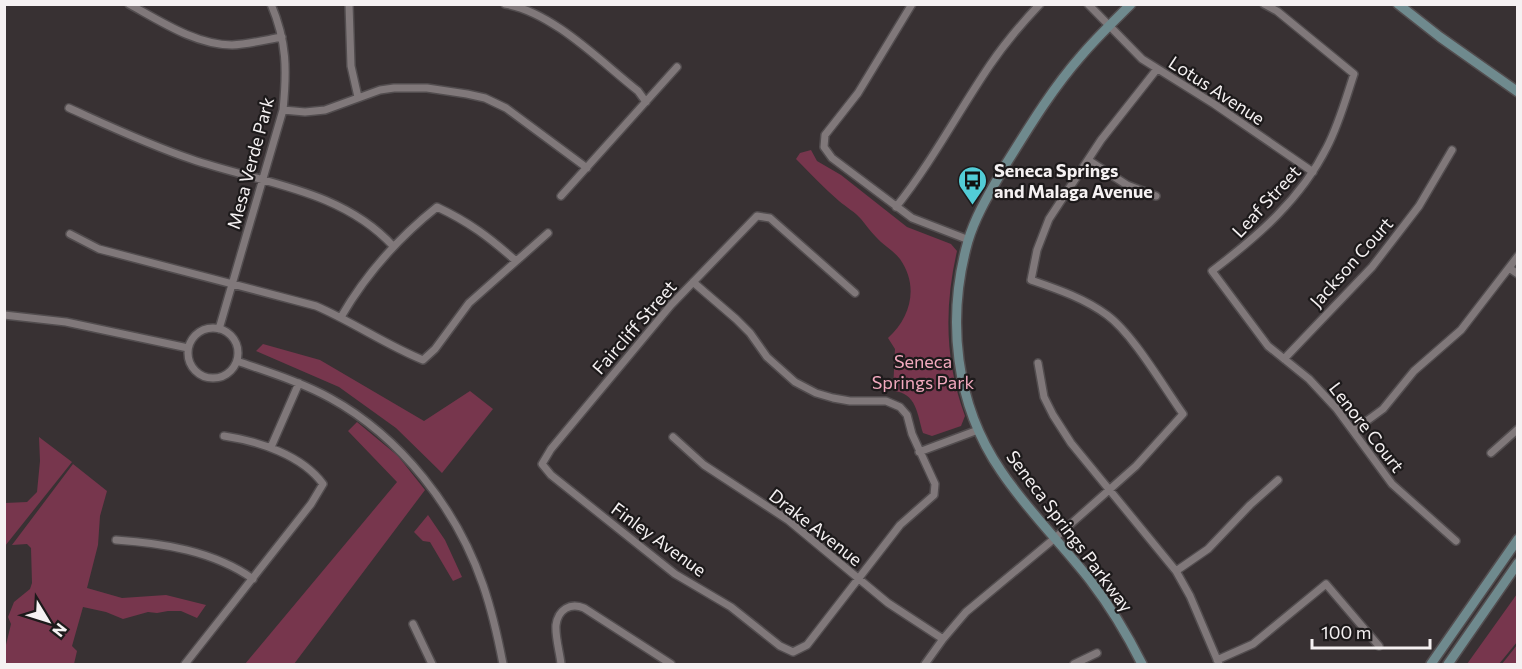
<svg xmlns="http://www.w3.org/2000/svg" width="1522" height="669" font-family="Commissioner,sans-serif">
<rect width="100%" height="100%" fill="#383133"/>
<!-- green -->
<path fill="#77364d" d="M811,150L817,161L841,175L907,227L951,244L957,251C944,307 945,362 965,416L961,426L932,436L923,433C917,414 917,393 893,391L895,349L888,338C911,317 919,286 900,259C893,250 883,245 876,237C870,231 866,225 861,219C855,212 846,207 839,201C824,188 810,173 796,159L800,153Z
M263,344L320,360L424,421L470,391L493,409L442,473L396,428L339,387L256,351Z
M357,422L398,456L425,490L294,664H245L397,482L348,431Z
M39,437L72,462L5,546V503L27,502L37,492L40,461Z
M73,464L107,491L100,516L98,545L87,588L122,598L166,595L206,605L197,618L181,611H168L157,613L148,612L123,619L106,612L83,607L72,646L77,651L74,664H5V649L11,624L8,617L14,602L30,589L32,583L31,548L27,544L12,545Z
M428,515L445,540L462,577L453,581L430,542L423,541L414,532Z
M1517,594V642L1499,664H1467Z
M1517,645V664H1502Z"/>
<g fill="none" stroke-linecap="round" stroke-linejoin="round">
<defs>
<path id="street" d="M129,4C160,21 196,45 232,45C249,44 265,40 282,37
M349,4L351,66L358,97
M505,4C553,12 601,62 638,91L646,102
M912,4L858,93L825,135L824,147L832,158L912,218L969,240
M1088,4L1142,59L1214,104L1313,172
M1264,4L1277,11L1354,74C1346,98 1339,124 1327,147C1301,199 1258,236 1212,271L1268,346L1309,379L1336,408L1392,484L1456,541
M69,108C109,126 149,145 191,159C260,183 341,189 393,246
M283,110L305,112L325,110L380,90L394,88H427L467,94L485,98L506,108L587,168
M1088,160L1127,185L1156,196
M561,196L677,67
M896,207C932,162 958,112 990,65C1005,43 1022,23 1040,4
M70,234L99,249L316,306C353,322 386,345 423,360L435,349L469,303L548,233
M1509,268L1518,274
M693,282L736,319L750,333L767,357L795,382L816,393L833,398L850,401H886L900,407L907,415L912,434L935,484L934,495L900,525L807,645L793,652L780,646L731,607L675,574L551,475L542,464L551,449L671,305L757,216L770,218L855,293
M4,315L66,322L188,348
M341,317C366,274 398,238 437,207C469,222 489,237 516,261
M188 353a25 25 0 1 1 50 0a25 25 0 1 1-50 0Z
M219,329L283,110C287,70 287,42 271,4
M1284,359L1372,267L1419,206L1452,150
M237,361C268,372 301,382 330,398C401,437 457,509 483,585C492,611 498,638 503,664
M1038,363L1044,397L1053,415L1071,443L1176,571L1190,596L1219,664
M1353,431L1383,409L1414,371L1461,330L1518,256
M673,437L704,465L788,520L888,603L943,639
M271,447L299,383
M919,452L978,430
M1491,453L1518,429
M116,540C162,543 214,551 253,579
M1176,571L1208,549L1250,505L1278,480
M413,624L432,664
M1217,660L1253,644L1326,584L1379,646
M185,664L311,504L323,484C302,455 258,441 224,436
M561,664C560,653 555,637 556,625C558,610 570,602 584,608L671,664
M925,664L943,639L966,612L1055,538L1136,466L1183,414C1163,386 1133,334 1107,315C1084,298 1057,289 1031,280L1037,250L1049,219L1101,140L1157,69
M1074,664L1097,653"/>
<path id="secondary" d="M1131,4C1114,21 1096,38 1081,56C1052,89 1029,127 1006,164C992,189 976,214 968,241C946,319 955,404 1001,471C1027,510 1061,543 1090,580C1110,606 1127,634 1142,664
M1398,4L1440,37L1518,92
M1431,664L1518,539
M1448,664L1518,563"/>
</defs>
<!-- street casing -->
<use href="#street" stroke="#524d4f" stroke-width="10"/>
<!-- secondary casing -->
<use href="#secondary" stroke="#524d4f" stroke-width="12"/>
<!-- street -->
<use href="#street" stroke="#80787a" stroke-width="7"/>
<!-- secondary -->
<use href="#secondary" stroke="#6f8a8e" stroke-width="9"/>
</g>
<!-- icons -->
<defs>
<symbol id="bus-pin" viewBox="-11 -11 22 30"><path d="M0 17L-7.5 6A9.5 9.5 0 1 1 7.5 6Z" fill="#52ccd6" stroke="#1d1a1b"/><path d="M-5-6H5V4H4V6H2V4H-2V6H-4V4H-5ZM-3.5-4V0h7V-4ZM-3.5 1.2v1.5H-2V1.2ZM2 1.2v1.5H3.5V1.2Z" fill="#111"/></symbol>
</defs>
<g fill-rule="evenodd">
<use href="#bus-pin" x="956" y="164" width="33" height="45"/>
</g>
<g text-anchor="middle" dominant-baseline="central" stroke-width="4.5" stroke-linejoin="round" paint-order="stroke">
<!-- street labels -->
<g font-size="18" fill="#f5f1f2" stroke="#1d1a1b">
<text transform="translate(1217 90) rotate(33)">Lotus Avenue</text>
<text transform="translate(250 163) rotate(-75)">Mesa Verde Park</text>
<text transform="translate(1266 201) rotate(-47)">Leaf Street</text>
<text transform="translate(1351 262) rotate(-48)">Jackson Court</text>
<text transform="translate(634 327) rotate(-49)">Faircliff Street</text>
<text transform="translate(1367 427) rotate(52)">Lenore Court</text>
<text transform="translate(816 527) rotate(38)">Drake Avenue</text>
<text transform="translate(1070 531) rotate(53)">Seneca Springs Parkway</text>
<text transform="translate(659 539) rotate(36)">Finley Avenue</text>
</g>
<!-- poi labels -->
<g font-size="18" font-weight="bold" fill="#f5f1f2" stroke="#1d1a1b" text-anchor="start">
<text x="994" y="170">Seneca Springs<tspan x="994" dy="21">and Malaga Avenue</tspan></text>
</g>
<!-- park labels -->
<g font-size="18" fill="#f2a9be" stroke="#1d1a1b">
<text x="923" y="361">Seneca<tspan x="923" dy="21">Springs Park</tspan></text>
</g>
</g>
<!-- border -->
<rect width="1522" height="669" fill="none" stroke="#f5f1f2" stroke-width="12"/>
<!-- north arrow -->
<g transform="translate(48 621) rotate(128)" stroke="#1d1a1b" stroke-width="4.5" paint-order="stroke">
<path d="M0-4.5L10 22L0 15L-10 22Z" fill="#f5f1f2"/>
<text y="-9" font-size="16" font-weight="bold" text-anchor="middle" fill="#f5f1f2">N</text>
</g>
<!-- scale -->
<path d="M1312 639v9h118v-9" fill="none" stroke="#f5f1f2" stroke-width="3"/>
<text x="1321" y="639" font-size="18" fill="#f5f1f2" stroke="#1d1a1b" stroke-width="4.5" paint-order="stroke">100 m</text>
</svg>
